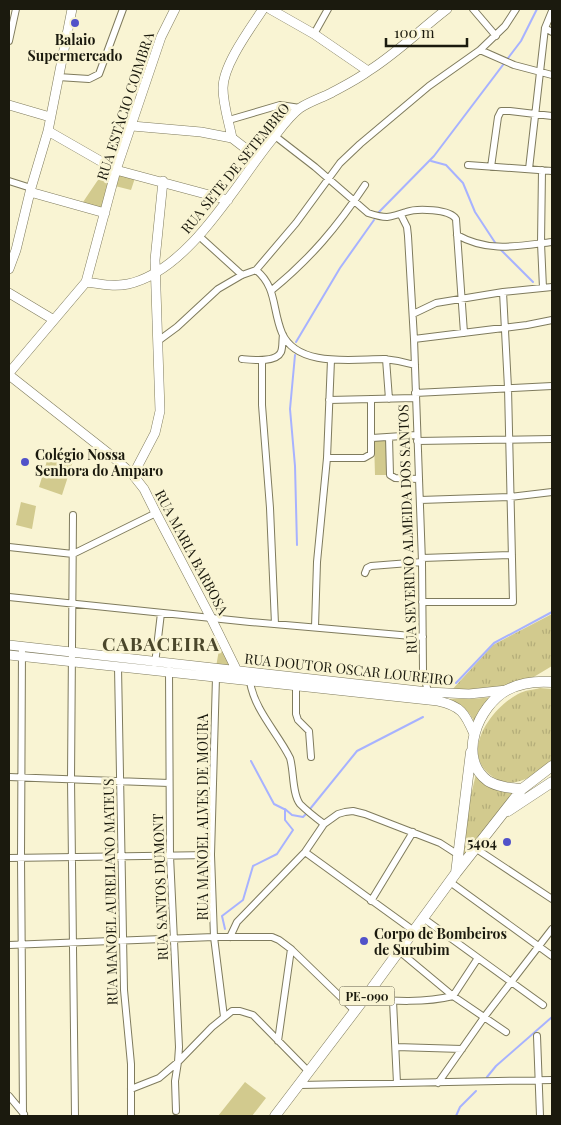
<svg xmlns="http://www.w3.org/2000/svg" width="561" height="1125" font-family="'Playfair Display',serif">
<defs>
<pattern id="grass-tufts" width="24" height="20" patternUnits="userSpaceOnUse" patternTransform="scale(1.25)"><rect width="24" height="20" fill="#d2ca8e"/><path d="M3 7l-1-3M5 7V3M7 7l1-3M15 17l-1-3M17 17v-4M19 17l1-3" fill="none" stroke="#b4ad79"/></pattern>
</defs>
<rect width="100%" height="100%" fill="#f9f4d3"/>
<!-- grass -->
<path fill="url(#grass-tufts)" d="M552,614V666L522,684L450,692L493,645Z
M540,688L552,689V762C543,768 533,777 523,780C513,784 502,783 493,777C458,754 491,708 518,694C525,690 533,690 540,688Z
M493,697L475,724C470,710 461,704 447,699H473Z
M476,774L516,791L463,859L461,858L471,795Z"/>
<!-- green -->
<path fill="#d2ca8e" d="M106,168L115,170L103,211L81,205Z
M118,175L135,178L131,190L115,186Z
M374,441H386V475H375Z
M50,451L74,458L62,495L39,487Z
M21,502L36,506L32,529L16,525Z
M220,644L232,668L216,667Z
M245,1082L266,1098L252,1116H218Z"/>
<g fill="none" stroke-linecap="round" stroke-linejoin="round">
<!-- stream -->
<path stroke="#a7b2ff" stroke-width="2" d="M431,161L446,165L463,183L475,212L496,244
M378,213L434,156L521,41L537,9
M500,249L533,282
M296,342L340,268L374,220
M295,355L290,409L295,466L297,545
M456,683L494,643L552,612
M251,761L274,804L284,809
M310,809L357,751L423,717
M225,929L222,916L243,900L253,866L277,854L293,830L285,820V809L292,815L303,817L307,813
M487,1077L496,1066L552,1017
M456,1116L460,1107L476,1091"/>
<defs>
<path id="street" d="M473,9L496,36
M545,28L552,32
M314,34L328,9
M9,41L16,9
M480,50L514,65L552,75
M58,77L89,79L99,74L123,9
M229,120L280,105L300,108
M275,136L315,167L368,213C374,215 380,217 387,217C394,216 400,214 406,212C417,208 450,209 456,219L464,333
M468,165L552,171
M491,167L498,117L501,111H510L552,116
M529,169L545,28L552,11
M542,170L541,243L543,288
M9,181L31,188
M401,215L407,227L408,236L414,339L422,562L423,671L428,692
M457,235C489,253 518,246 552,242
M199,236L242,275
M256,270C277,287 272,309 282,333C297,368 353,359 384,359C395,360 405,362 415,365
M272,290C311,258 337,227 365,185
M413,314L436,303L503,292L552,287
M414,339L527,325L552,320
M158,341L177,327L218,289L242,275L256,270L296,223L340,163L360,144L429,86L480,50L505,26L516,9
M242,359C252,360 276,363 281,352C283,347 282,340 283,335
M386,359L389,399
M262,360V405L270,508L275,624
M415,393L552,386
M329,400L415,398
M389,437L390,475L395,478L418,479
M372,438L417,435
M417,441L552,439
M327,458H364L371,454V399
M420,500L510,497L552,492
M73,515L71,779L75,1116
M9,547L73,554L156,513
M422,558L512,555
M365,573L367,568L371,566L422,562
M9,597L250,622L423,637
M422,602H513L508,388L503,292
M315,627L317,562L327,458L331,360
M22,647L21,858L23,1113
M155,664L161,613
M118,667L124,990L131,1064V1116
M169,670L170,856L179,1047L178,1062L175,1081L176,1111
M216,677L211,855L214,937L224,1017
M250,682C255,711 277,732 290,758C294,771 292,794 300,804C307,811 316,818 324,824
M296,683V714L298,720L309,731L311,757
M9,777L169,783
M475,848L552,899
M305,852L414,931
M9,858L211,855
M450,882L552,956
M371,901L413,832
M423,918L543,1005
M230,937L237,922L305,852L324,824L338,814L345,812L353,811L365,814L440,843L457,854
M9,945L214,937H272L279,940L291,949L355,1011
M399,951L453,996L506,1032
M364,999C393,1001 425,1003 453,996L478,958
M393,1001L397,1083
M537,1036L540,1116
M278,1041L291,949
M396,1047L462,1049
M438,1083L485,1016L552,929
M300,1085L552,1080
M131,1089L159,1078L178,1062L212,1027L232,1011H240L253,1015L309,1072
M9,1096L24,1114"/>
<path id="secondary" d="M270,9L314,34L368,71
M9,105L50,117
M132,126L201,132L232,138L258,158
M48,131L116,170L228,200
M232,138C229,122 223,105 223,88C223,65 250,29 263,9
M30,192L105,213
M9,269L16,250L31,188L48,131L72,9
M86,282C100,284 114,287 128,284C188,271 234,187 270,142C279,131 288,117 300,108C309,102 321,98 331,93C344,86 358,79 370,70C398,52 421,29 447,9
M9,293L54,320
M9,373L86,282L116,170L161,37L175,9
M9,375L113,457L133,475L144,489L156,513L211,618L239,675
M133,475L155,433L160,411L155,260L163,181
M9,645L428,692L469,694L507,690
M9,655L438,701C461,706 465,713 474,734"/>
<path id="primary" d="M552,682C538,681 520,683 507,690C479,705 456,758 488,781C498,787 510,788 522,789L552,766
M508,811L552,782
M456,873L471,752
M275,1116L364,999L456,873L522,789"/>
</defs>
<!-- street casing -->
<use href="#street" stroke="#7f7b5d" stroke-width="8"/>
<!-- secondary casing -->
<use href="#secondary" stroke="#7f7b5d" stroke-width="10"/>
<!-- primary casing -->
<use href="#primary" stroke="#7f7b5d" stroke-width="11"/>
<!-- street -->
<use href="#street" stroke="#fff" stroke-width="6"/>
<!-- secondary -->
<use href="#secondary" stroke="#fff" stroke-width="9"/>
<!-- primary -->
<use href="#primary" stroke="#fff" stroke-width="10"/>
</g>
<!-- markers -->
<g fill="#5152c9" stroke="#f9f4d3" stroke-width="2">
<circle cx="75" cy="23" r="5"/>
<circle cx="25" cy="462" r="5"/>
<circle cx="507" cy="842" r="5"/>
<circle cx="364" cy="941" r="5"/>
</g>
<g text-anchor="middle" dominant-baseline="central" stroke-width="5" stroke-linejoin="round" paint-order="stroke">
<!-- shield labels -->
<rect fill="#f9f4d3" stroke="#5e5b49" stroke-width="1" x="339.5" y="986.5" width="55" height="19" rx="4"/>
<g font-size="12" font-weight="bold" fill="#1b1a0e">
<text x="367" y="996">PE-090</text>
</g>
<!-- poi labels -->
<g font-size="14" font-weight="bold" fill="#1b1a0e" stroke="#f9f4d3" text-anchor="start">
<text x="75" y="39" text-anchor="middle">Balaio<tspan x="75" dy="16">Supermercado</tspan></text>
<text x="35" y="454">Colégio Nossa<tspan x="35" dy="16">Senhora do Amparo</tspan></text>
<text x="497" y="842" text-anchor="end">5404</text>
<text x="374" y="933">Corpo de Bombeiros<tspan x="374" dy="16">de Surubim</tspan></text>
</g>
<!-- street labels -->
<g font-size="14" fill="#1b1a0e" stroke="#f9f4d3">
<text transform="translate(125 106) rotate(-72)">RUA ESTÀCIO COIMBRA</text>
<text transform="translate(235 168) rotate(-51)">RUA SETE DE SETEMBRO</text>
<text transform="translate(407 529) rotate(-92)">RUA SEVERINO ALMEIDA DOS SANTOS</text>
<text transform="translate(192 552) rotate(62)">RUA MARIA BARBOSA</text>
<text transform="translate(349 669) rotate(6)">RUA DOUTOR OSCAR LOUREIRO</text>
<text transform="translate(202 817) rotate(-90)">RUA MANOEL ALVES DE MOURA</text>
<text transform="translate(160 887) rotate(-92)">RUA SANTOS DUMONT</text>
<text transform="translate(110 892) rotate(-91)">RUA MANOEL AURELIANO MATEUS</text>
</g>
<!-- district labels -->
<g font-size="19" font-weight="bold" letter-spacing="1" fill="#4b472b" stroke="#f9f4d3">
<text x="161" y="643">CABACEIRA</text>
</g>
</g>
<!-- border -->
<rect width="561" height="1125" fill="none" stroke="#1b1a0e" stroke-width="20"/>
<!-- scale -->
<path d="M386 38v8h81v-8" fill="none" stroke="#1b1a0e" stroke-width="2.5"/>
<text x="394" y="38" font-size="15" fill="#1b1a0e" stroke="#f9f4d3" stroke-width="4" paint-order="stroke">100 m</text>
</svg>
